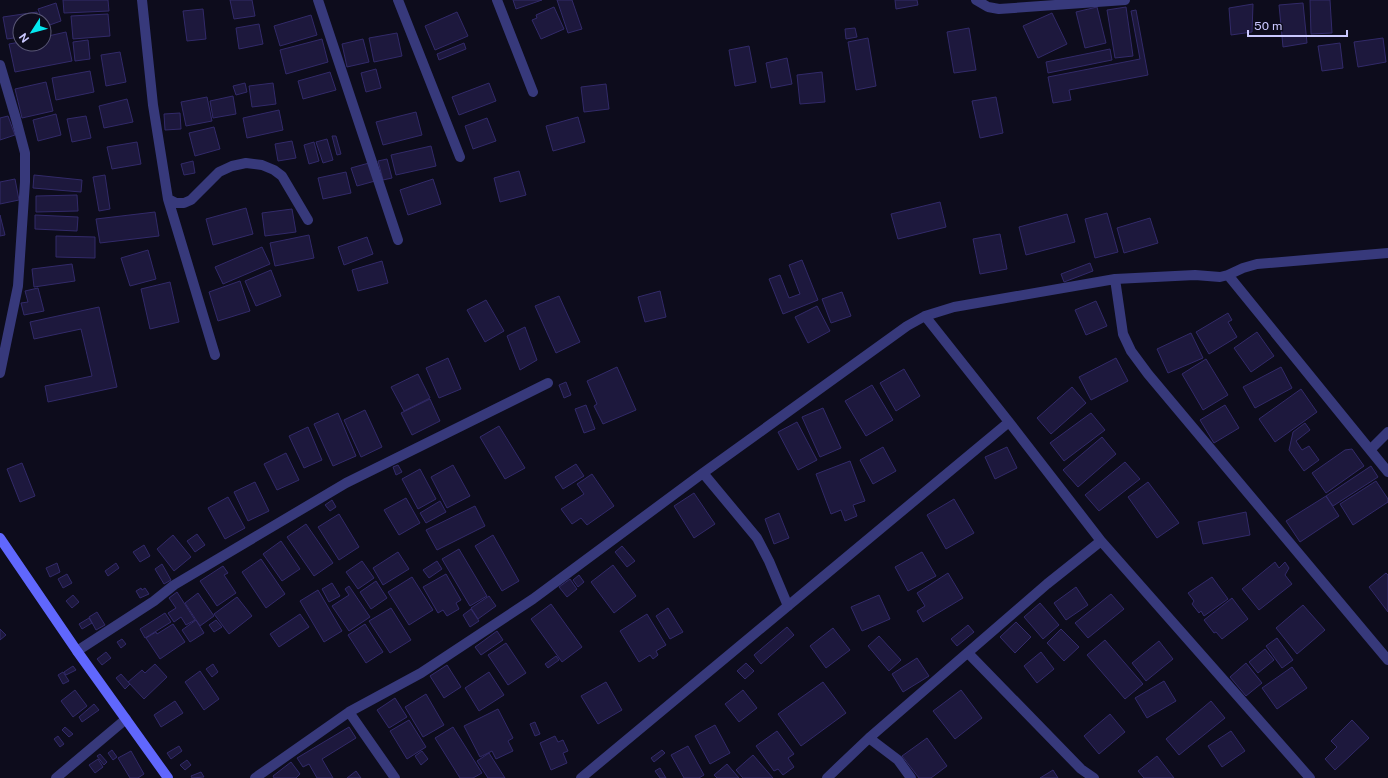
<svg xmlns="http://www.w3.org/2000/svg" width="1388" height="778" font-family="'Public Sans',sans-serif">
<rect width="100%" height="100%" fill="#0d0c1c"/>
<!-- building -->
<path fill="#1d183d" stroke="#322a69" d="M63,0H108L109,11L64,13Z
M230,0H252L255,16L234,19Z
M513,0H542L516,9Z
M557,0H572L582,29L568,33Z
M895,0H917L918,5L896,9Z
M1310,0H1330L1332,33L1311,34Z
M56,3L61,21L44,27V20H42L38,9Z
M1303,3L1307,43L1283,47L1279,5Z
M1253,4L1252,32L1231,35L1229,8Z
M554,7L564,29L541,39L532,20L537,18L536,15Z
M1097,7L1106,43L1085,48L1076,12Z
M1126,7L1133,56L1115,58L1107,10Z
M203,9L206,39L187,41L183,11Z
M1136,10L1148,75L1069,90L1071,100L1053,103L1048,77L1140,59L1131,11Z
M37,12L38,20H20V37L7,39L3,17Z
M457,12L468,36L435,50L425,26Z
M1052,13L1067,44L1038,58L1023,26Z
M108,14L110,36L73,39L71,16Z
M311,15L317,35L280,46L274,26Z
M259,24L263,44L239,49L236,28Z
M855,28L857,37L846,39L845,29Z
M969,28L976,70L954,73L947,32Z
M66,32L72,61L15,72L9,44L20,42V44H44V37Z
M397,33L402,56L374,62L369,38Z
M868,38L876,86L856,90L848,42Z
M1383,38L1386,62L1358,67L1354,42Z
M322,39L328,62L286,74L280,50Z
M363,39L369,62L347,67L342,44Z
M88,40L90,59L75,61L73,42Z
M464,43L466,49L439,60L437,54Z
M1340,43L1343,68L1322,71L1318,46Z
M749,46L756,82L735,86L729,50Z
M1110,49L1112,60L1048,73L1046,62Z
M120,52L126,82L106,86L101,55Z
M787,58L792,84L771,88L766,63Z
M376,69L381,88L366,92L361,73Z
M90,71L94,92L56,100L52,78Z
M330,72L336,90L303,99L298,81Z
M822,72L825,102L800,104L797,75Z
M46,82L53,111L22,118L15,89Z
M245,83L247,92L236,95L233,86Z
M273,83L276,104L252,107L249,86Z
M489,83L496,101L459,115L452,97Z
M606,84L609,109L584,112L581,87Z
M233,96L236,114L213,118L210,101Z
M207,97L212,121L186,126L181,102Z
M996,97L1003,133L980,138L972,101Z
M127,99L133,122L104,128L99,106Z
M279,110L283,130L247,138L243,118Z
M416,112L422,135L383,145L376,122Z
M180,113L181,129L165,130L164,114Z
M56,114L61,135L38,141L33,120Z
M8,116L15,135L0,140V118Z
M86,116L91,138L72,142L67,119Z
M578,117L585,142L553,151L546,126Z
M487,118L496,141L473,149L465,126Z
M214,127L220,149L195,156L189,133Z
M332,136H336L341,154L337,155Z
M327,139L333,160L323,163L316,142Z
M292,141L296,158L278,161L275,144Z
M137,142L141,164L112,169L107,147Z
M314,142L319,161L309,164L304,145Z
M431,146L436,166L396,175L391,155Z
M387,159L392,178L383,180L378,161Z
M193,161L195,173L184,175L181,164Z
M369,163L375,181L357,186L351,168Z
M519,171L526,195L500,202L494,178Z
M346,172L351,193L323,199L318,178Z
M34,175L82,180L81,192L33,188Z
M105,175L110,209L99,211L93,177Z
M15,179L19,200L0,204V182Z
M433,179L441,204L408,215L400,190Z
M77,195L78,211L36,212V196Z
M940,202L946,227L898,239L891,214Z
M246,208L253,234L213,245L206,219Z
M292,209L296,232L265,236L262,213Z
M155,212L159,236L100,243L96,219Z
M1107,213L1118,252L1095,258L1085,219Z
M1067,214L1075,242L1026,255L1019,227Z
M0,215L5,235L0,236Z
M35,215L78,217L77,231L35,229Z
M1150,218L1158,243L1124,253L1117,228Z
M1000,234L1007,269L980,274L973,239Z
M309,235L314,258L275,266L270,243Z
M56,236L95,237V258L56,257Z
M367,237L373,254L344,265L338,247Z
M262,247L270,264L223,284L215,267Z
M148,250L156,279L130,286L121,258Z
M802,260L818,300L783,314L769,279L780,275L789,298L800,294L789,265Z
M382,261L388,283L358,291L352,270Z
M1090,263L1093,271L1064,282L1061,274Z
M72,264L75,281L34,287L32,269Z
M271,270L281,296L256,306L245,281Z
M240,281L250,311L218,321L209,292Z
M170,282L179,322L150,329L141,289Z
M38,288L44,311L24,315L21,303L28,302L25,291Z
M660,291L666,317L645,322L638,297Z
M842,292L851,316L831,323L822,299Z
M559,296L580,342L556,353L535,306Z
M486,300L504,331L485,342L467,310Z
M1096,301L1107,326L1086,335L1075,310Z
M817,306L830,331L808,343L795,317Z
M99,307L117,387L48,402L45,386L92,376L81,329L34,339L30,322Z
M1228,313L1232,320L1228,322L1237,337L1209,354L1196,332Z
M525,327L537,360L520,370L507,336Z
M1257,332L1274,356L1251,372L1234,348Z
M1191,333L1203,358L1168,373L1157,349Z
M448,358L461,389L439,398L426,368Z
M1116,358L1128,381L1091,400L1079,377Z
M1206,359L1228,395L1203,410L1182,374Z
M617,367L636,410L603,424L594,406L597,404L587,381Z
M1281,367L1292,388L1255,408L1243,387Z
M904,369L920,396L896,411L880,383Z
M418,374L430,398L404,411L391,387Z
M566,382L571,395L564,398L559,385Z
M872,385L893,420L866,436L845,401Z
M1072,387L1086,403L1051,434L1037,418Z
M1301,389L1317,412L1275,442L1259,419Z
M430,399L440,421L412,435L401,413Z
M586,405L595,429L584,433L575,409Z
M1225,405L1239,428L1214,443L1200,420Z
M823,408L841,448L820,457L802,417Z
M365,410L382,447L361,457L344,420Z
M338,413L356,456L333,466L314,424Z
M1091,413L1105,430L1064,461L1050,443Z
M797,422L817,460L798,470L778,432Z
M1305,423L1310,430L1296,441L1302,450L1309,446L1319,460L1304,471L1289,450L1293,432Z
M499,426L525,468L505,479L480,437Z
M308,427L322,460L304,468L289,436Z
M1102,437L1116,454L1078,487L1063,470Z
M883,447L896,471L873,484L860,460Z
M1007,447L1017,468L995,479L985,457Z
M1352,449L1364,466L1326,493L1312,473L1345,450Z
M286,453L299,480L277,490L264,464Z
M850,461L865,501L853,505L857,516L845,521L841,510L831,514L816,474Z
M1125,462L1140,479L1099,511L1085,495Z
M22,463L35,496L20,502L7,469Z
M576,464L584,476L563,489L555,477Z
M398,465L402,472L396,475L393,467Z
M453,465L470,496L447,508L431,477Z
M1371,466L1378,477L1333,506L1326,496Z
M420,469L436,499L418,509L402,479Z
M592,474L614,506L587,525L581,518L572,524L561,509L584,494L577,484Z
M1376,481L1388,499V502L1353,525L1340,504Z
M255,482L269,511L248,521L234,492Z
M1148,482L1179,523L1157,538L1128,497Z
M694,493L715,524L694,538L674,506Z
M1326,496L1339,516L1300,542L1286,521Z
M228,497L245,528L225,539L208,508Z
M406,498L420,523L399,535L384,510Z
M954,499L974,533L946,549L927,515Z
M332,500L336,507L330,511L325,505Z
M440,501L446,512L426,523L420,513Z
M475,506L485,526L437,550L426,530Z
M1246,512L1250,535L1203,544L1198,522Z
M779,513L789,538L774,544L765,519Z
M339,514L359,547L339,560L318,527Z
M306,524L333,563L314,576L287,537Z
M197,534L205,545L195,552L187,541Z
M173,535L191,557L174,571L157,549Z
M493,535L519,581L502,591L475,546Z
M281,541L300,569L282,581L263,554Z
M144,545L150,556L140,562L133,552Z
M622,546L635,561L627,567L615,552Z
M459,549L487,596L470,606L442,559Z
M398,552L409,569L383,585L373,568Z
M922,552L936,576L908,591L895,567Z
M261,559L285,594L266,608L242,572Z
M362,561L374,578L358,589L346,572Z
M437,561L442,569L429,578L423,570Z
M1275,562L1279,568L1285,562L1289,568L1285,575L1292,584L1259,610L1242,589Z
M57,563L60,572L50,577L46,568Z
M116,563L119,568L108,576L105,571Z
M162,564L171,580L164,584L155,569Z
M613,565L636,596L614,613L591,582Z
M223,566L228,573L224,575L236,593L217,606L200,581Z
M948,573L963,598L923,622L917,611L925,606L917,593Z
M1386,573L1388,575V612L1369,587Z
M67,574L72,583L63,588L58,579Z
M446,574L461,600L456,603L459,609L447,616L443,610L438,613L423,587Z
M579,575L584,582L578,587L573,580Z
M412,577L433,610L409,625L388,592Z
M1212,577L1228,599L1204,616L1201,611L1199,613L1192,604L1194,601L1188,593Z
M570,579L577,589L567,597L559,587Z
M376,581L387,598L371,609L360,592Z
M332,583L340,596L329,602L322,589Z
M349,586L370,617L349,631L332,606L349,595L345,589Z
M1076,587L1088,605L1066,620L1054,603Z
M141,588L142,590L145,588L149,594L140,598L136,591Z
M318,590L342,631L324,642L300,601Z
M177,592L195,620L186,625L181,617L174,622L168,613L176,608L169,598Z
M198,593L214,616L200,626L185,603Z
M1111,594L1124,609L1088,638L1075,623Z
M73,595L79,602L72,608L66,601Z
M879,595L890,619L862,631L851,607Z
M489,596L496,606L478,619L471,608Z
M237,597L252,616L229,634L214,614Z
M1232,598L1248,619L1222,639L1216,632L1214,633L1204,620Z
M1040,603L1059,625L1043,639L1024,617Z
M551,604L582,647L562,662L531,619Z
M1303,605L1325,630L1297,654L1276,628Z
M391,608L411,640L390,653L369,621Z
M668,608L683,632L670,639L656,616Z
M471,609L479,621L470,627L463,615Z
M97,612L105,625L96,630L89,617Z
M165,613L171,622L145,638L140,629Z
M300,614L309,627L279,647L270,634Z
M647,614L666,645L656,651L658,655L653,659L650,655L639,662L620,631Z
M89,618L92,623L82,629L79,624Z
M196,620L204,633L190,642L182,630Z
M216,620L222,627L214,632L209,625Z
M1016,622L1031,637L1015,653L1000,637Z
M173,624L185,642L160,659L146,638L156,632L157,634Z
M365,624L383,652L366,663L348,635Z
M968,625L974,632L957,646L951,639Z
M787,627L794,635L761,664L754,655Z
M833,628L850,650L826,668L810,646Z
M0,629L6,635L0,640Z
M1061,629L1079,647L1064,661L1047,643Z
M497,631L503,640L481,655L475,647Z
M879,636L901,660L889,671L868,646Z
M1277,638L1293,660L1282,668L1266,646Z
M122,639L126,644L121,648L117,642Z
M1105,640L1143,684L1125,699L1087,655Z
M1159,641L1173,659L1146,681L1132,663Z
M506,643L526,673L508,685L488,655Z
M1265,649L1274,660L1258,673L1249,662Z
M106,652L111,658L102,665L97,659Z
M1041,652L1054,669L1037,683L1024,666Z
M556,656L559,660L548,668L545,664Z
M917,658L929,676L903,692L892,674Z
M746,663L754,671L745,679L737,671Z
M1246,663L1262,683L1246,696L1230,677Z
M155,664L167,677L144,699L128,682L142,670L145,673Z
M213,664L218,672L212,677L206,669Z
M447,665L461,687L444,698L430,676Z
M73,666L76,670L66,675L64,672Z
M1292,667L1307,688L1277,709L1262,688Z
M200,671L219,699L204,710L185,682Z
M63,672L69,681L63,684L58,675Z
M489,672L504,695L479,711L465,688Z
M121,674L130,684L125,689L116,678Z
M1164,681L1176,701L1147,718L1135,698Z
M606,682L622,710L598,724L581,696Z
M823,682L846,713L801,746L778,714Z
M75,690L87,706L73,717L61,701Z
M743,690L757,708L739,722L725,704Z
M961,690L982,718L955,739L933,711Z
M426,694L444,725L423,737L405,707Z
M395,698L407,717L389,728L377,710Z
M175,701L183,713L161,727L154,715Z
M1211,701L1225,718L1179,755L1166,739Z
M94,704L99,710L82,722L79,717Z
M498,709L513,738L508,741L513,751L496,759L492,751L480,757L464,726Z
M1110,714L1125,732L1099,754L1084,736Z
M409,720L426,747L407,759L390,731Z
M1352,720L1369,738L1335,770L1325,759L1337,747L1331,741Z
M535,722L540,734L535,736L530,724Z
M715,725L730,753L710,764L695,736Z
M65,727L73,734L69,737L62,730Z
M349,727L356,738L322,759L333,778H317L309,764L303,767L297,758Z
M453,727L482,773L473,778H460L435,738Z
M777,731L794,754L788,758L794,767L783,775L778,769L774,771L756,746Z
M1231,731L1245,751L1222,767L1208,746Z
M58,736L64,744L60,747L54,739Z
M555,736L558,742L563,740L568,751L563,753L567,763L551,770L540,743Z
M927,738L947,766L931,778H919L902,756Z
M179,746L182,751L171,759L167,753Z
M688,746L704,775L699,778H684L671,755Z
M112,750L117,757L113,760L108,753Z
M662,750L665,753L654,762L651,758Z
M131,751L144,774L138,778H130L118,758Z
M422,751L428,759L421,765L415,756Z
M489,753L505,778H488L477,761Z
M100,754L107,762L104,765L97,756Z
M753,755L773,778H743L736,770Z
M1157,756L1174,778H1144L1138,771Z
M98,759L103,767L95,773L89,765Z
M187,760L191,765L185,770L180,765Z
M291,762L300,774L296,778H274L273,776Z
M727,764L739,778H717L714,775Z
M660,768L666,778H660L655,771Z
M1053,770L1058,778H1040Z
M356,771L361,778H347Z
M201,772L204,777L192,778L191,776Z"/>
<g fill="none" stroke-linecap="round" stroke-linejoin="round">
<!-- street -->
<path stroke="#37397b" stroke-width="10" d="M142,0L153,105L168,199L215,355
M318,0L398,240
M398,0L460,157
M497,0L533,92
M976,0L988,7L999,9L1125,0
M0,65L16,119L25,153V182L18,286L0,373
M168,199L176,203H184L191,200L219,172L232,166L246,163L262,165L274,170L282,176L308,220
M1228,275L1388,472
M1115,279L1123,334L1131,351L1148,374L1388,660
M925,316L1009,422L1101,541L1310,778
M1370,450L1388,432
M703,473L757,538L769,561L788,606
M77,651L154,601L174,585L346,483L548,383
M968,653L1081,769L1094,778
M349,712L395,778
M869,738L898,760L911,778
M56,778L126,719
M255,778L349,712L421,673L533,599L703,473L907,326L925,316L954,307L1115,279L1195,275L1220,277L1228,275L1243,268L1257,264L1388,253
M581,778L1009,422
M827,778L869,738L1047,584L1101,541"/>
<!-- secondary -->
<path stroke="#6067fd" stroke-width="10" d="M0,538L77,651L168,778"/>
</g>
<!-- north arrow -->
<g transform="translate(32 32) rotate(234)"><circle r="19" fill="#0d0c1c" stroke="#595776"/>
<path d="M0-3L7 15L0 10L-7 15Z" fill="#03e8ef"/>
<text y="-6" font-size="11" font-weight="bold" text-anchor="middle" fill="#cac8fe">N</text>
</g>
<!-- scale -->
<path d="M1248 30v6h99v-6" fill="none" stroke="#cac8fe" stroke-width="2"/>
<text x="1254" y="30" font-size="12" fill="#cac8fe" stroke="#0d0c1c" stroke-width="3" paint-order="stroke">50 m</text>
</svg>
